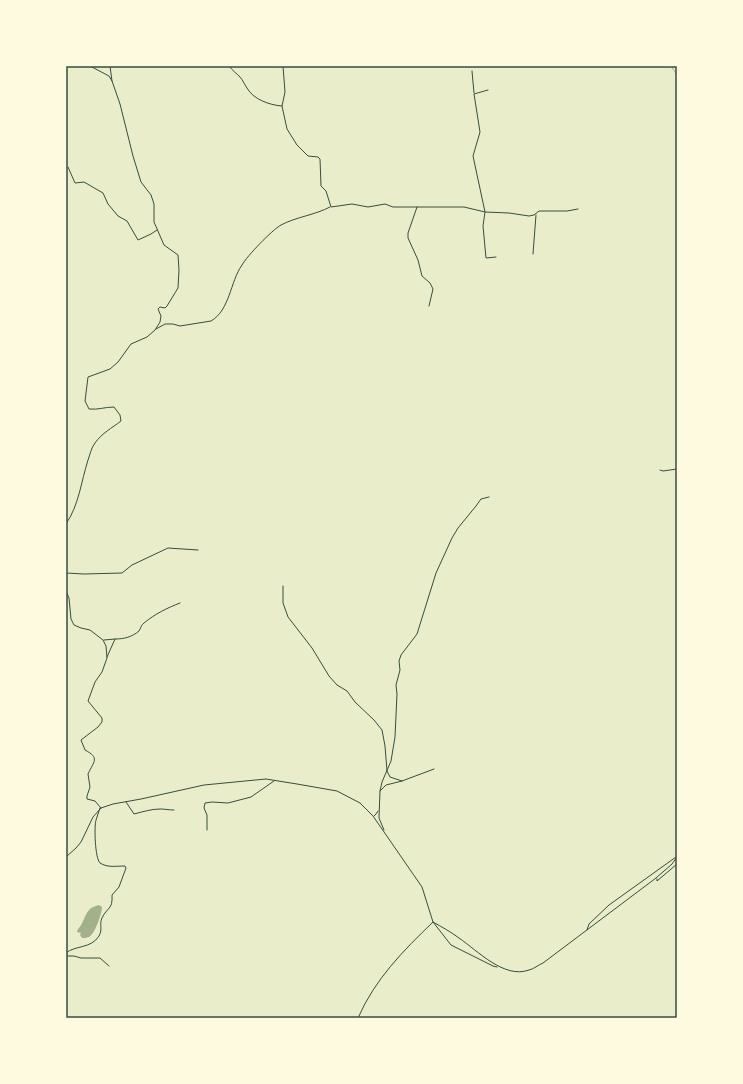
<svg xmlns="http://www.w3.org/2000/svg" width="743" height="1084" font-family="'PT Sans',sans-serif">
<rect width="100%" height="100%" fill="#e9edc9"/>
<!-- water -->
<path fill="#a3b18a" d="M99,905L102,907C102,913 95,934 89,937C86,938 84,938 82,938L80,935L81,933L77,932L78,929C84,923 84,915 90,909C92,907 96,906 99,905Z"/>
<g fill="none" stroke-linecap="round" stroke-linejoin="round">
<!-- stream -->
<path stroke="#a3b18a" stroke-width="1" d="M671,66L677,75"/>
<!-- minor -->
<path stroke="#344e41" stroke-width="1" d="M90,66L109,76L112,81
M229,66C233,71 236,73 240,77C243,80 244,84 247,88C253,99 269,105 282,106L285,92L283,66
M472,71L474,93
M488,90L474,94L480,132L473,156L485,212L483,226L486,258L496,257
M282,106L287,129L297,145L308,156L318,157L320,159L321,186L326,191L331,207L352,204L368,207L385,204L393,207H464L485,212L509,213L529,216L534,215L539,211H567L578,209
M68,167L75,183L84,182L103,193L108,204L118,216L127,221L138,240L151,234L157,230
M417,207L408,233V238L418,260L422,276L430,283L433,289L429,306
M533,254L536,215
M156,329L165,324H173L180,326L211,321C230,310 230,282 242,265C247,256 272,230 281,225C296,217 315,215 330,207
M660,470L663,471L677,469
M66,524C79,505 81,482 88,460C90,455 91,448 95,443C102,433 112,428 121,421L120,415L114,407C105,407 98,410 89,409L85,401L88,377L110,369L118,362L131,344L147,337L155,330L160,322L161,316L158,309L160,307L165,308L167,306L178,288L179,270L178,255L164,245L154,222V204L151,195L141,182L133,156L120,104L112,81L110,66
M66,573L84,574L122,573L132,565L168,548L198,550
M283,586V603L288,617L312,648L329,676L337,685L347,691L355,702L374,720L382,730L385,746L387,771L390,777L402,781
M66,591L69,598L71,619L74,625L81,628L90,630L103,640L106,646L107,658L102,672L95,682L88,701L102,718V722L98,727L81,740L85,750C100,758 94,761 88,774L90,787L87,796V799L95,801L101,808
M104,640L115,639
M107,657L115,639C124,639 132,637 139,631C141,628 141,625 144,623C155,614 167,608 180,603
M380,791L386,785L402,781L434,769
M126,802L134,814C142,812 151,809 160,809C165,809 169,810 174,810
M374,816L376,814L378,811
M207,830V815L204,808L205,803L212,802L228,803L251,797L274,781
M384,830L379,818L380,791L382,782L391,761L395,737L397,694L396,685L400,670L399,661L401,655L417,634L436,573L452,538L458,528L476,506L481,499L489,497
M66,857L76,848L81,842L93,817L101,808L113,804L141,799L204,785L266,779L297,784L337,791L360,803L373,816L422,887L433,922C442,927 451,932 459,938C478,951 504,979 529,970C534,969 538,965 543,963L656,878L672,864L677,857
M657,879V881L677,864
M587,930L589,924L609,905L676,857
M66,953C75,945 91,949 99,936C103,929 99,924 102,918C107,907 113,910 112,895L119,887L126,868L125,866C116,866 108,868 100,863C95,858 94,827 96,820C97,816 99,812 100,808
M66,956H74L81,958H100L109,966
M358,1018C375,979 403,951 433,922L451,945L493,966L497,967"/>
</g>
<!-- border -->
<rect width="743" height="1084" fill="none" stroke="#fefae0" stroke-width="134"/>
<rect x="67" y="67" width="609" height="950" fill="none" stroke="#344e41" stroke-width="1.5"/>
</svg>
